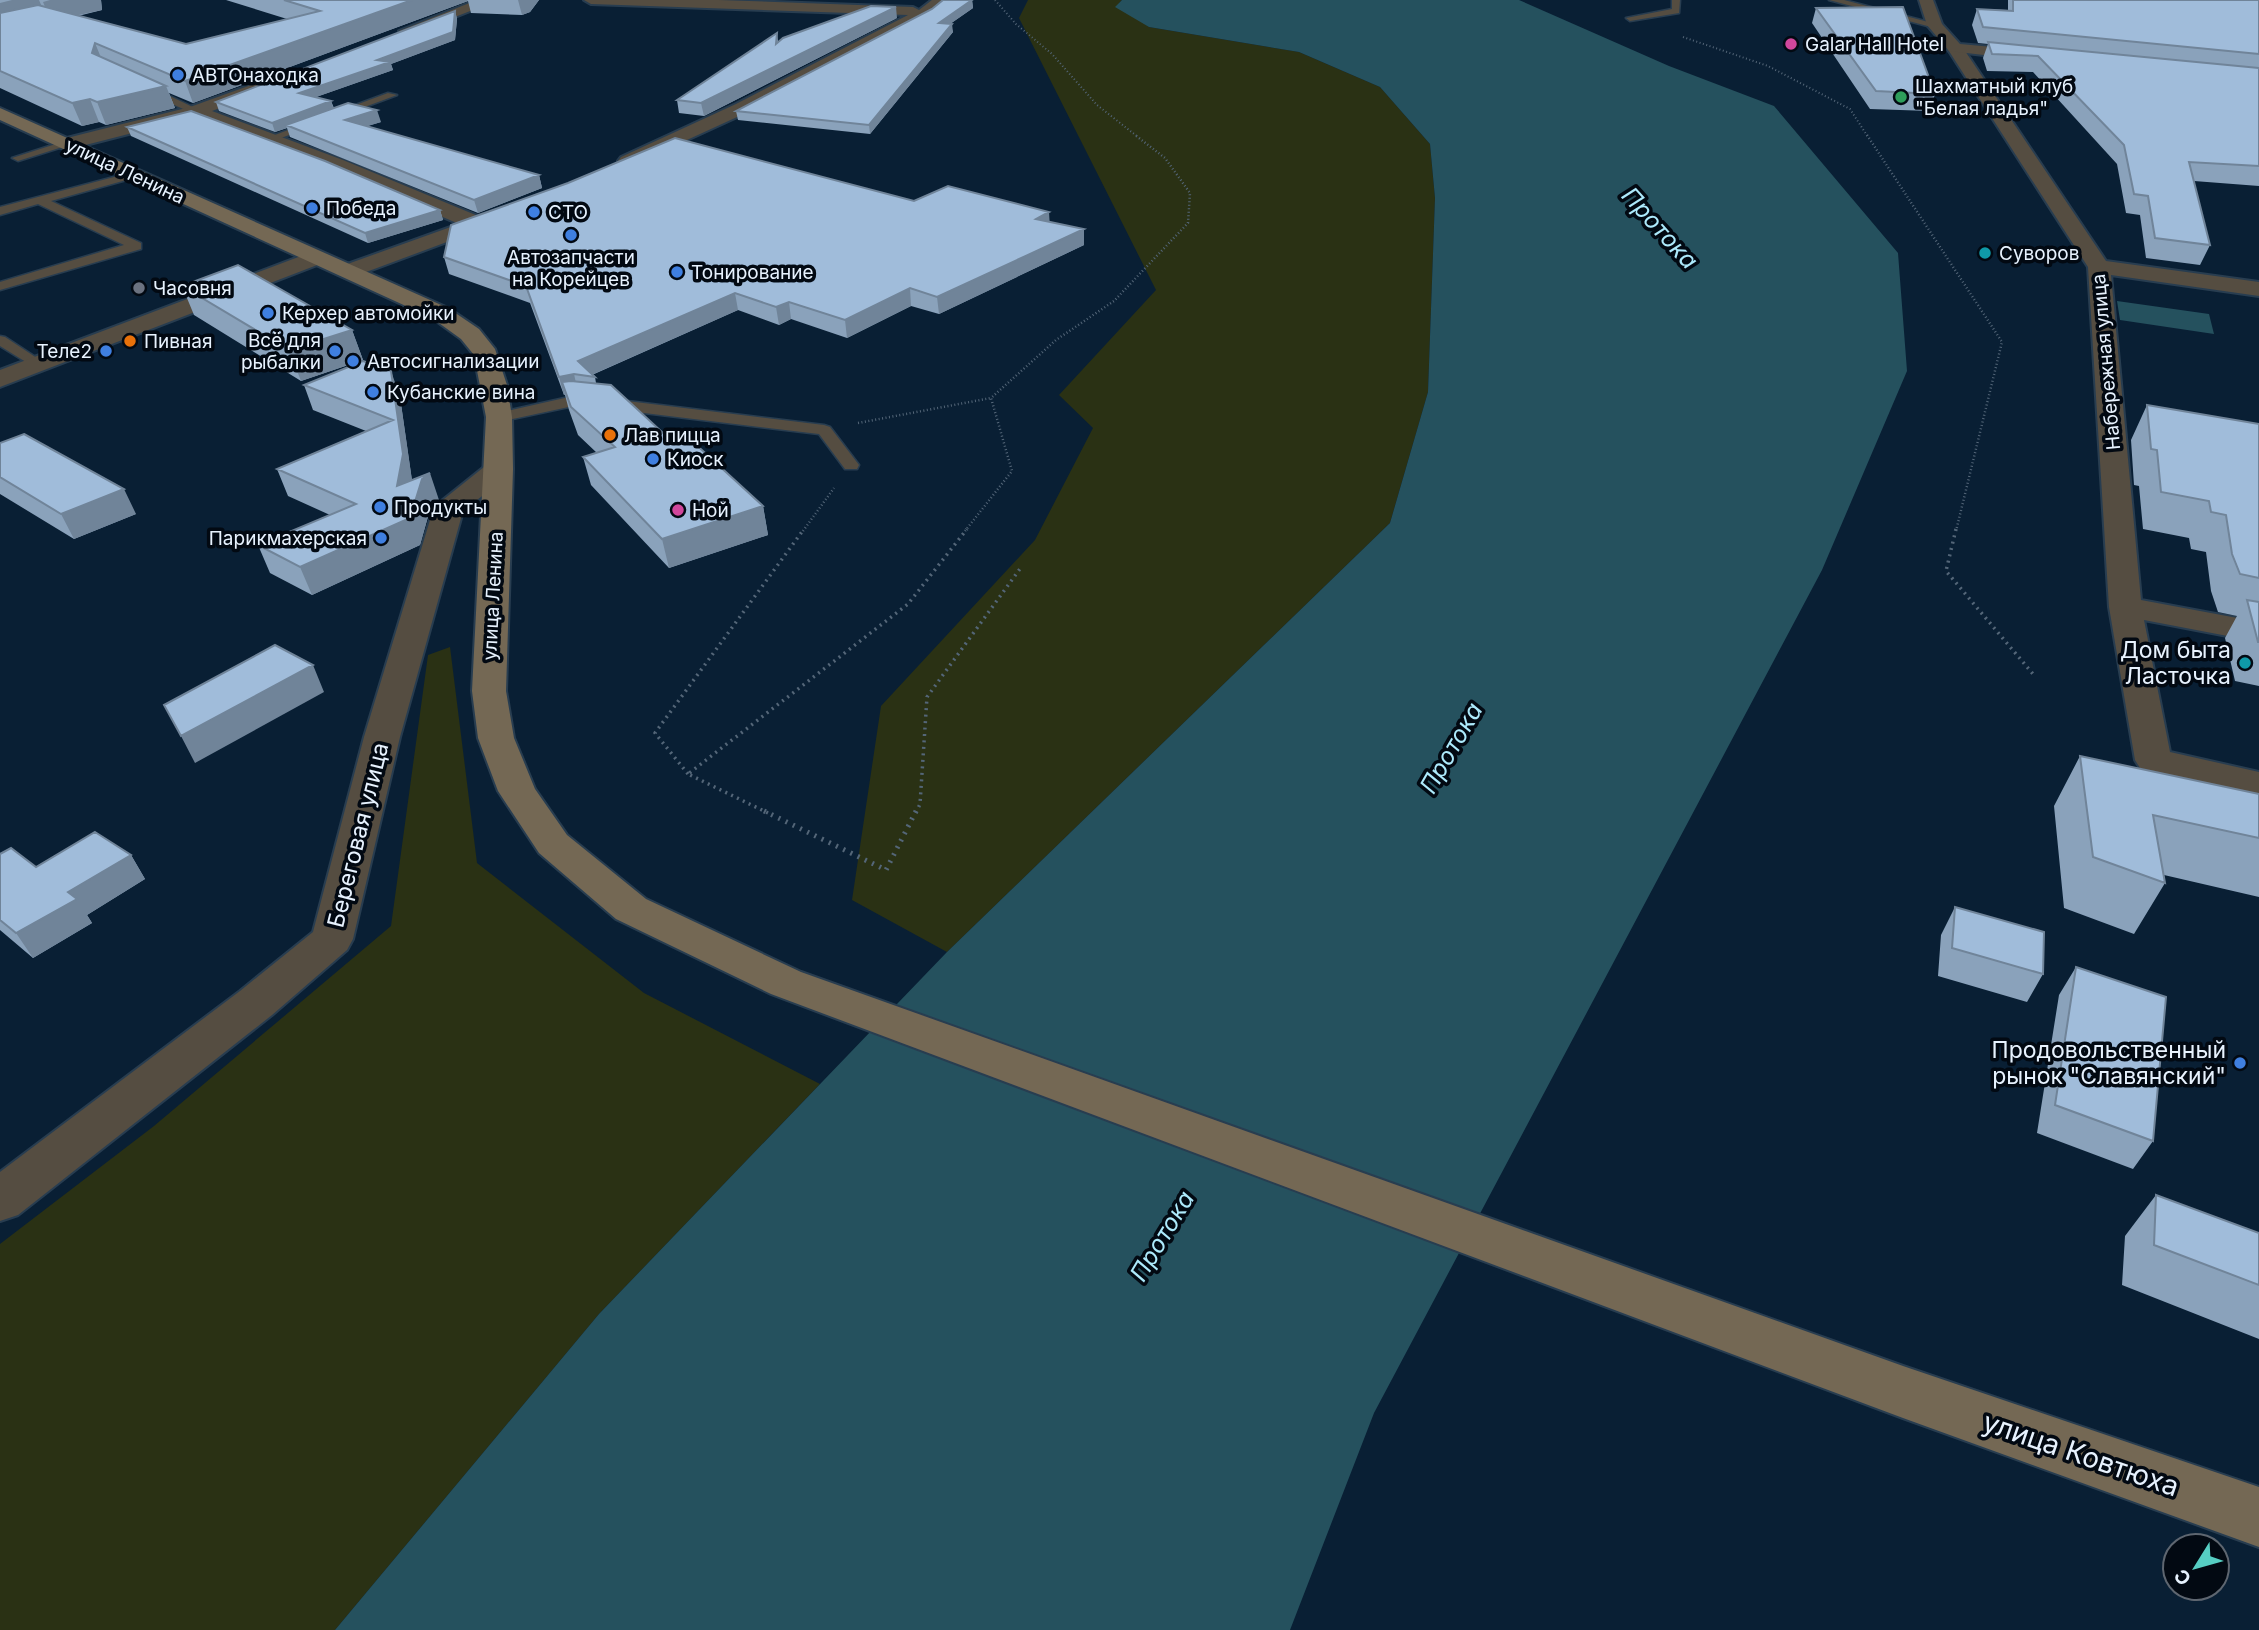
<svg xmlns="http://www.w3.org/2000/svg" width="2259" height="1630" font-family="Inter,sans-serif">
<rect width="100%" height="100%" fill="#091f34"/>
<!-- green -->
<path fill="#2a3114" d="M1028,0H1122L1119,3L1149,27L1299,52L1380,87L1430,144L1435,198L1428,392L1390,523L947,952L852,900L881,706L1035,540L1093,428L1059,395L1156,290L1019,18Z
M450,647L477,863L644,993L820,1084L599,1314L335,1630H0V1244L154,1126L391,926L428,655Z"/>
<!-- water -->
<path fill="#25515e" d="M1122,0H1519L1669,66L1774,106L1898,253L1907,371L1822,570L1374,1413L1290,1630H335L599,1314L947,952L1390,523L1428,392L1435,198L1430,144L1380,87L1299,52L1149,27L1115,7Z
M2117,301L2209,314L2214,334L2120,320Z"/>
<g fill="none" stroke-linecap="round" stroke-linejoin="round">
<defs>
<path id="service" d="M1672,0H1680L1679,13L1630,21L1626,18L1672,9Z
M1829,0H1844L1940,25L1935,28Z
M139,85H147L201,111L192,113L139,89Z
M388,93L397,95L273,141L264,139Z
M62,142L72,144L18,161L12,158Z
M133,172L137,173V177L51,201L141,243V249L0,290V282L124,245L38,204L0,215V207Z
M0,336L5,337L46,364L44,367H34L0,346Z
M578,395L824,425L830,427L859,465L857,469H845L819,434L578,405L499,422L491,417L493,414Z"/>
<path id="minor" d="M477,0H498L412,34H402L399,31Z
M584,0H719L913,7L919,10L932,0H948L931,15L748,112L628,167L618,161L621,157L736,104L908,15L591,4Z
M1955,43L1961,45L2106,261L2259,282V296L2111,275L2141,600L2259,622V642L2144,620L2170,752L2259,772V796L2140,768L2135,760L2109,607L2088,267L1947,48Z
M265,80L271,81L274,85L271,89L212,111L343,160L478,216L499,210L509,216L506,220L350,278L342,276L339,271L342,266L459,224L329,168L195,117L66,150L57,144L59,140L190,107Z
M499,461L509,463L513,469L509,475L463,511L400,737L353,939L347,950L272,1015L18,1215L0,1221V1172L240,991L313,932L364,737L434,507L489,463Z"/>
<path id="tertiary" d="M1919,0H1933L1942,24L1960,44L2037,51L2045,56L2037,61L1949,51L1927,25Z
M317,250L328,257L325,262L0,387V370Z"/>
<path id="secondary" d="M0,108L448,308L479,329L495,349L507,385L512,417L513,469L506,691L514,738L535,789L567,835L646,899L801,972L1903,1366L2259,1487V1547L1903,1418L771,994L616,919L539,853L498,791L478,738L472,691L486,417L474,355L461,339L432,318L0,120Z"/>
</defs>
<!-- service casing -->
<use href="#service" stroke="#283d50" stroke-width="3"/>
<!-- minor casing -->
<use href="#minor" stroke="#283d50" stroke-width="4"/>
<!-- tertiary casing -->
<use href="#tertiary" stroke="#283d50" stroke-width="4"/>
<!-- secondary casing -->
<use href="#secondary" stroke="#283d50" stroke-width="4"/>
<!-- path-far3 -->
<path stroke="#546678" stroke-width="2" stroke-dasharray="1 2.5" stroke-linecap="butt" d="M995,0L1016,24L1052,54L1097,105L1138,137
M1683,37L1768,66L1850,109L1868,137"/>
<!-- path-far2 -->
<path stroke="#546678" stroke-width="2.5" stroke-dasharray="1 2.5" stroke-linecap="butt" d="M1867,135L2002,342L1956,531
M858,423L991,398
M803,531L834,488
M965,531L1012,471L991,398L1056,340L1114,301L1188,223L1190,193L1165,158L1135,135"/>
<!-- path-far1 -->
<path stroke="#546678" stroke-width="3.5" stroke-dasharray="2 4.5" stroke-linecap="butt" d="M1956,529L1946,571L2033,674
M688,774L655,733L804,529
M768,813L688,774L908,604L967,529
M916,813L920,804L927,697L1022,566"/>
<!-- path -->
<path stroke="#546678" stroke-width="5" stroke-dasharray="2 6" stroke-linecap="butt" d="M764,811L886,870L916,811"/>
<!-- service -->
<use href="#service" fill="#554d41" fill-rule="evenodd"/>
<!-- minor -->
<use href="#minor" fill="#554d41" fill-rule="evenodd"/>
<!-- tertiary -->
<use href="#tertiary" fill="#554d41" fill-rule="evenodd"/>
<!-- secondary -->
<use href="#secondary" fill="#746854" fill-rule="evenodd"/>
</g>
<!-- wall -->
<path fill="#8aa2bb" d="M0,0H101L102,10L78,16L186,44L287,19L226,0H539L530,12L522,15L471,13L468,1L193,103L169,93L175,108L106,125L99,122L82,126L0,88Z
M972,0L973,8L950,24L953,32L870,134L738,120L736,111Z
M2008,0H2259V186L2194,181L2210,245L2200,265L2146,258L2140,215L2126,213L2117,164L2033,72L1987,71L1983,58L1988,44L1978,43L1972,25L1977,9L2008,10Z
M1816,8L1935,94L1930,111L1870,109L1812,23Z
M455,11L457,19L455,40L391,64L393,70L316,97L331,101L334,108L381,122L367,126L539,175L542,188L478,213L290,137L287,128L275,132L219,111L216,102Z
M897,18L704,116L679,113L677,100L777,33L778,42Z
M127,127L440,210L443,220L368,243L131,136Z
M914,201L1050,222L1084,229V245L939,314L911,306L847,338L791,319L779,325L738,310L592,375L595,377L596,383L763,506L768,535L669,568L591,485L583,457L597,453L578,435L569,410L565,395H564L530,303L449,274L444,257Z
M182,286L352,330L363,360L301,381L194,315Z
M304,385L400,397L412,481L439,500L431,506L420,545L312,595L270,573L258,545L330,515L288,496L277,469L366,431L313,410Z
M2147,405L2259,424V686L2235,681L2225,638L2237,616L2218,612L2211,591L2206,552L2191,549L2189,538L2143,529L2139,486L2134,485L2131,440Z
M0,443L136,514L74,539L0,494Z
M2080,756L2259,794V897L2164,875L2165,883L2134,934L2064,908L2054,806Z
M0,854L36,867L131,855L145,879L87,915L92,923L33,958L0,930Z
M1955,907L2043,974L2027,1002L1938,976L1941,935Z
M2076,967L2153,1141L2133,1169L2037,1133L2059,995Z
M2156,1195L2259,1233V1339L2122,1285L2125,1236Z"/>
<!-- shaded-wall -->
<path fill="#708499" d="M12,0H39L45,14L0,24V3Z
M50,0H101L102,10L51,21L43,2Z
M412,0H467L468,1L193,103L185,81Z
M518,0H539L530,12L522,15Z
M972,0L973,8L940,31L939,23Z
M896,7L897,18L704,116L701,103Z
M455,11L457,19L455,40L391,64L393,70L302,102L299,93Z
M952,24L953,32L870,134L869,125Z
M95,43L104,65L92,53Z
M166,86L175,108L106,125L97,102Z
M90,99L99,122L82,126L72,103Z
M331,101L334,110L286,125L287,128L275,132L272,123Z
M377,110L381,122L349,132L345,120Z
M539,175L542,188L478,213L474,200Z
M440,210L443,220L368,243L365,233Z
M1049,212L1050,228L1036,219Z
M1084,229V245L939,314L937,297Z
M910,288L911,306L847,338L845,320Z
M735,293L738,310L589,376L578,361Z
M789,302L791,319L779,325L776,307Z
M352,330L363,360L301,381L289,350Z
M391,371L400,397L412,480L397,486Z
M574,374L578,392L562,382L565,395H564L559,377Z
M430,473L439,500L431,506L420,545L312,595L300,567Z
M124,489L136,514L74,539L61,514Z
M763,506L768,535L669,568L662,539Z
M313,665L324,692L195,763L181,736Z
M131,855L145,879L87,915L92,923L33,958L16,933L68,892Z"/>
<!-- building -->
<path fill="#a0bcda" stroke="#708499" stroke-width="2" d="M284,0H412L185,81L95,43L92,53L166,86L97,102L90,99L72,103L0,71V13L38,5L186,44L320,11Z
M943,0H972L939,23L952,24L869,125L736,111L932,9Z
M2013,0H2259V54L1983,27L1977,9L2013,11Z
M871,6L896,7L701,103L677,100L777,33L776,44L783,38Z
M1903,7L1935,94L1876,91L1816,8Z
M455,11L453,32L377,60L390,62L299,93L331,101L272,123L216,102Z
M1988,42L2259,68V166L2189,162L2210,245L2155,238L2148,196L2134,194L2124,145L2038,56L1992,54Z
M348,103L377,110L345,120L539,175L474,200L286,125Z
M191,111L325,161L440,210L365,233L127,127Z
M675,138L914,201L948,186L1049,212L1036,219L1084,229L937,297L910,288L845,320L789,302L776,307L735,293L578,361L595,377L574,374L559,377L526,286L444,257L451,225L568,183Z
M238,265L352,330L289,350L182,286Z
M363,361L391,371L403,454L397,486L430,473L422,479L410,518L300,567L258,545L356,504L277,469L393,420L304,385Z
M571,381L611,385L663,433L679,429L763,506L662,539L583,457L615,447L571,407L562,382Z
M2147,405L2259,424V578L2240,574L2232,554L2226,515L2211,512L2209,501L2161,492L2157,450L2151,449Z
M24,434L124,489L61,514L0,477V443Z
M2247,600L2259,602V642H2258Z
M275,645L313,665L181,736L164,705Z
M2080,756L2259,794V838L2153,815L2165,883L2093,857Z
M95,832L131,855L68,892L77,899L16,933L0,920V854L11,848L36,867Z
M1955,907L2044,932L2043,974L1952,948Z
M2076,967L2166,997L2153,1141L2055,1105Z
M2156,1195L2259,1233V1285L2154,1245Z"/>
<!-- markers -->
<g fill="#d1479c" stroke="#020912" stroke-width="2.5">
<circle cx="1791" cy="44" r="7"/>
<circle cx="678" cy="510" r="7"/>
</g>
<g fill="#3f7fe0" stroke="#020912" stroke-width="2.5">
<circle cx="178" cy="75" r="7"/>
<circle cx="312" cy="208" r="7"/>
<circle cx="534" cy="212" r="7"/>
<circle cx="571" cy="235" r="7"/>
<circle cx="677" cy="272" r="7"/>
<circle cx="268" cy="313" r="7"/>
<circle cx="106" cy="351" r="7"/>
<circle cx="335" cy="351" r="7"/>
<circle cx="353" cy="361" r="7"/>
<circle cx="373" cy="392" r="7"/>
<circle cx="653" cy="459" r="7"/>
<circle cx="380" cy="507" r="7"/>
<circle cx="381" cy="538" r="7"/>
<circle cx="2240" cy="1063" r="7"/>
</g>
<circle fill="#2e9e5b" stroke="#020912" stroke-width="2.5" cx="1901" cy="97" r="7"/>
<g fill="#0f9aa8" stroke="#020912" stroke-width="2.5">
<circle cx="1985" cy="253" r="7"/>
<circle cx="2245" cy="663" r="7"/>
</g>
<circle fill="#6b7280" stroke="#020912" stroke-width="2.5" cx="139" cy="288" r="7"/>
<g fill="#e8710a" stroke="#020912" stroke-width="2.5">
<circle cx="130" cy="341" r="7"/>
<circle cx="610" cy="435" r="7"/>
</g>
<g text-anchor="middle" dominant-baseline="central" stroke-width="7" stroke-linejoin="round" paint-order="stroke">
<!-- far-poi labels -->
<g font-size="19" fill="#e7f2fe" stroke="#020912" text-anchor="start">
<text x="1805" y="44">Galar Hall Hotel</text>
<text x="192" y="75">АВТОнаходка</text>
<text x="1915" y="86">Шахматный клуб<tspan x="1915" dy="22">"Белая ладья"</tspan></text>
<text x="326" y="208">Победа</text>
<text x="548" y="212">СТО</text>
<text x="1999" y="253">Суворов</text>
<text x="571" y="257" text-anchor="middle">Автозапчасти<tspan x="571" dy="22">на Корейцев</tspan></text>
<text x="691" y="272">Тонирование</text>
<text x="153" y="288">Часовня</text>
<text x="282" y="313">Керхер автомойки</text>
<text x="321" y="340" text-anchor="end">Всё для<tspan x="321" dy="22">рыбалки</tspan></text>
<text x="144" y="341">Пивная</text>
<text x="92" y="351" text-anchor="end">Теле2</text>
<text x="367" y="361">Автосигнализации</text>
<text x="387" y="392">Кубанские вина</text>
<text x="624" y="435">Лав пицца</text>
<text x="667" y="459">Киоск</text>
<text x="394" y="507">Продукты</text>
<text x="692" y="510">Ной</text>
<text x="367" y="538" text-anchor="end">Парикмахерская</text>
</g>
<!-- far-street labels -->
<g font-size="19" fill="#e7f2fe" stroke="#020912">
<text transform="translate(125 171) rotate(25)">улица Ленина</text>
<text transform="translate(2106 362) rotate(-95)">Набережная улица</text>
<text transform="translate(493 596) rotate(-87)">улица Ленина</text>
</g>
<!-- poi labels -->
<g font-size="23" fill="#e7f2fe" stroke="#020912" text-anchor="end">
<text x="2231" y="650">Дом быта<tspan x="2231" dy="26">Ласточка</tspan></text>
<text x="2226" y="1050">Продовольственный<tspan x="2226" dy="26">рынок "Славянский"</tspan></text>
</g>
<!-- street labels -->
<g font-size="23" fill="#e7f2fe" stroke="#020912">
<text transform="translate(358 835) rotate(-76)">Береговая улица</text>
</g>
<!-- water labels -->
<g font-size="24" font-style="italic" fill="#adeafc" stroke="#020912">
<text transform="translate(1660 228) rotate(48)">Протока</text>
<text transform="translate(1451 748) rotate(-60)">Протока</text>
<text transform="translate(1162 1236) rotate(-59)">Протока</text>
</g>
<!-- near-street labels -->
<g font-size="28" fill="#e7f2fe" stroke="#020912">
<text transform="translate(2081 1454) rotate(19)">улица Ковтюха</text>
</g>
</g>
<!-- north arrow -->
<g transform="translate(2196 1567) rotate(233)"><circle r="33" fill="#020912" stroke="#5e6670" stroke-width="2"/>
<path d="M0-5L12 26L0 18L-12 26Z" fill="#56cec3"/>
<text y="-10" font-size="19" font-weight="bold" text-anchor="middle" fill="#e7f2fe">С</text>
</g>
</svg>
